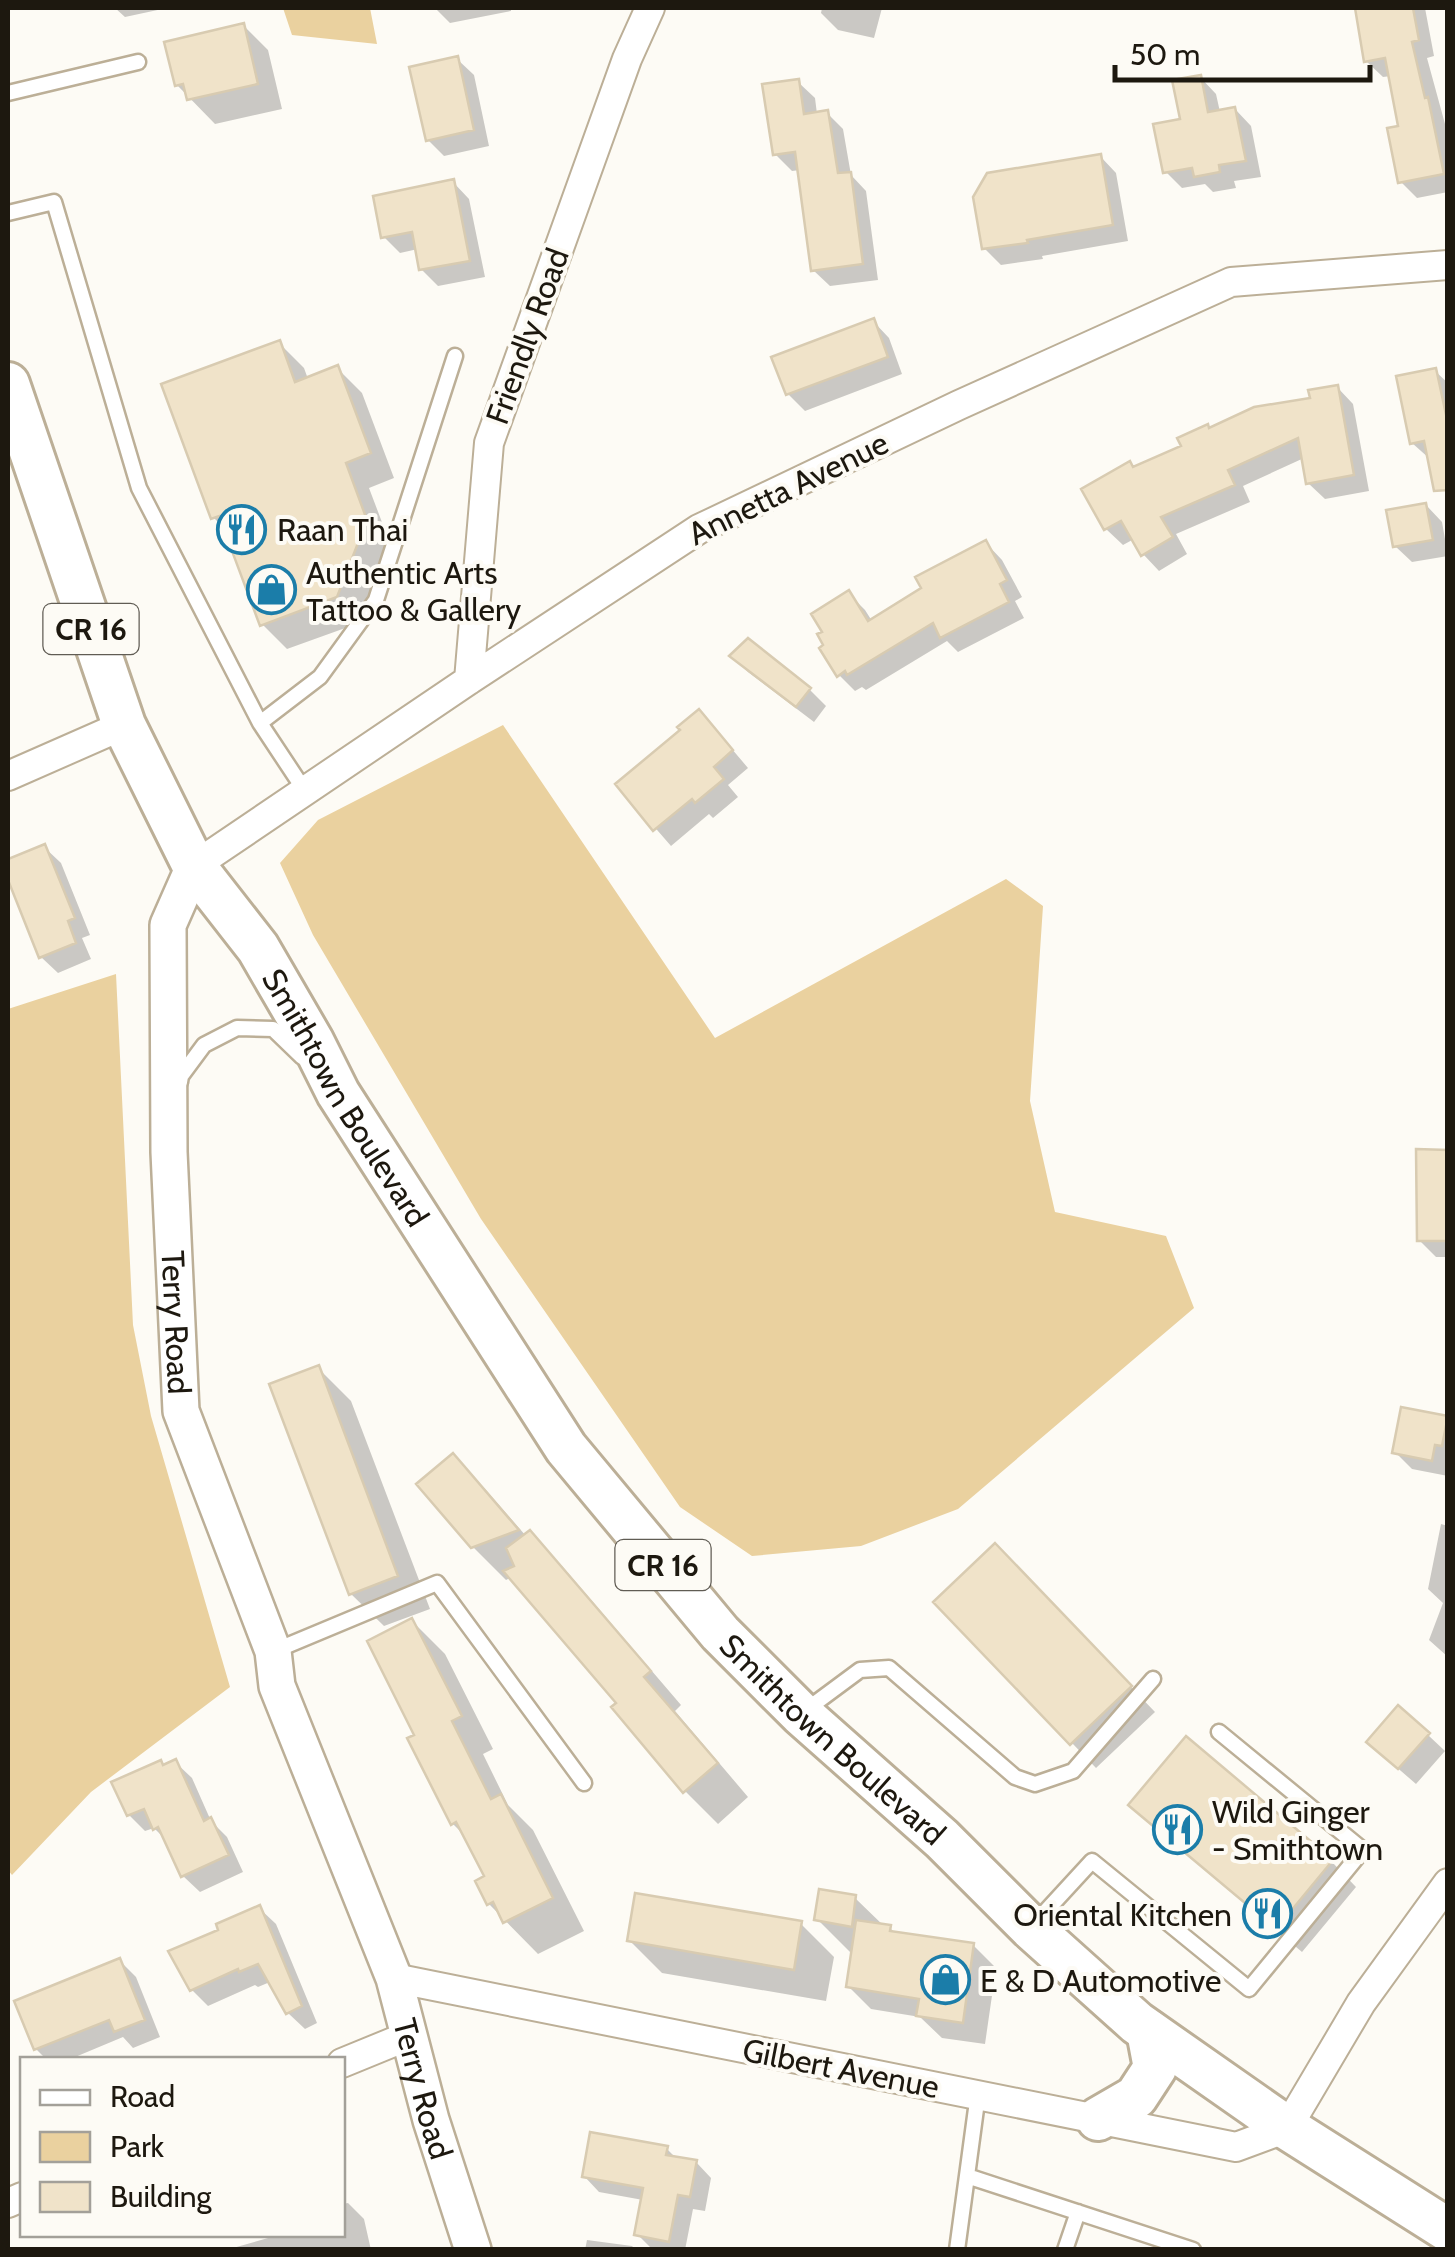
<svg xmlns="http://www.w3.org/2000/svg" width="1455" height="2257" font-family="Cabin,sans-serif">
<rect width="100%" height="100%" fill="#fdfbf5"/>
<!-- green -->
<path fill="#ead19f" d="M283,8H370L377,44L292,35Z
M503,725L715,1038L1006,879L1043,906L1030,1101L1055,1212L1166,1236L1194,1308L958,1509L861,1546L752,1556L680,1507L481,1219L313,935L280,863L318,820Z
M116,974L133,1325L151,1416L230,1687L91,1792L12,1875L8,1870V1009Z"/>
<!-- shadow -->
<path fill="#0003" d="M115,8H167L125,17Z
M435,8H511V11L450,23Z
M822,8H882L874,38L838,30L821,13Z
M1357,8H1425L1434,56L1427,58L1448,135V192L1417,198L1401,182V128L1391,76L1383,77L1366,61Z
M243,25L268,50L282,109L215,124L177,85Z
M457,59L474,75L489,146L444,156L428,140Z
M1200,77L1216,94L1220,112L1235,109L1251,126L1261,177L1234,181L1236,188L1213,192L1205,184L1182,188L1165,171Z
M798,82L815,98L817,114L827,113L843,129L851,175L866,191L878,280L830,286L813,270L800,170L792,171L775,154Z
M1100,156L1116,173L1128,241L1042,256L1043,259L1001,265L984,248Z
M453,182L469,199L485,277L438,286L421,269L418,249L400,253L383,236Z
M873,321L889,338L902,374L805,411L788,394Z
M279,343L304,368L308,379L337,368L362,393L394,478L369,488L391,546L362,622L287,649L262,624L228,532L213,517Z
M1435,371L1448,383V475L1412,443Z
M1337,387L1353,404L1369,491L1325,499L1308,483L1304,458L1243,486L1250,502L1176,534L1187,554L1159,571L1143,554L1134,539L1123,545L1106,529L1084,490L1184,447L1210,430L1313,400Z
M1426,505L1442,522L1448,556L1412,562L1395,546Z
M986,543L1002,560L1022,597L1015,601L1024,618L958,652L947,641L866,690L862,687L855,691L839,675L849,594L865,610L872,621L924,589Z
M748,641L810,690L826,706L814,722L748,672L732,656Z
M715,729L748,768L728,785L738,797L713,818L709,814L671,846L618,785Z
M44,847L61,863L90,935L82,938L91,959L58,973L41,957L8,874V862Z
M1448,1152V1257H1436L1419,1240Z
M318,1368L351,1401L430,1609L384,1626L351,1594Z
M1447,1419L1448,1476L1412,1469L1395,1452Z
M453,1456L485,1489L526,1536L530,1533L562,1566L681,1705L675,1711L748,1797L718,1824L685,1791L619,1703L512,1577L506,1580L473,1547Z
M1441,1524L1448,1526V1657L1429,1640L1443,1603L1428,1589Z
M1020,1571L1155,1712L1096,1768L1072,1743Z
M412,1621L445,1654L493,1749L483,1754L508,1805L533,1830L584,1931L538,1954L489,1904L487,1878L467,1838L453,1824L417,1736Z
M1428,1735L1445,1751L1416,1784L1386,1758Z
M1187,1740L1332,1862L1356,1887L1302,1952L1156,1829L1132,1805Z
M175,1762L192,1778L211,1821L227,1837L243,1872L200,1892L183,1876L166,1840L154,1828L145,1831L129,1815L165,1767Z
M855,1898L885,1927L890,1928L897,1935L973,1945L996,1968L985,2044L942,2038L920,2017L871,2009L848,1986L854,1953L850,1952L817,1919Z
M259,1908L276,1924L317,2023L305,2029L288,2013L270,1982L258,1987L255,1985L208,2006L192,1990L221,1931Z
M801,1924L834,1957L826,2001L662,1973L629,1940Z
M120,1961L136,1977L160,2037L133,2048L123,2037L68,2060H47L36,2049Z
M666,2148L677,2159L696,2162L711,2178L705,2211L693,2209L685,2250L652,2249L637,2234L643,2200L599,2192L584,2176Z
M348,2203L364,2219L371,2250H226L282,2234H342V2204Z
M587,2240L632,2246L636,2250H585Z"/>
<!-- building -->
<path fill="#f0e3c9" stroke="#d8cbb1" stroke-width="2.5" d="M1355,8H1413L1419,40L1412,42L1425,98L1428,97L1444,174L1398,183L1387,128L1398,126L1385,58L1364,62Z
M244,23L258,84L187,100L183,84L175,86L164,42Z
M458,56L474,130L426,141L409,67Z
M1201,75L1208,112L1235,107L1246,161L1219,165L1220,172L1194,177L1192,168L1163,173L1153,124L1180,119L1172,80Z
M799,79L804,114L828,110L838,173L851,172L863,264L811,271L795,152L773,155L762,84Z
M1101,154L1113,225L1027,240L1028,243L982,249L973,197L987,173Z
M454,179L470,261L419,270L412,232L381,238L373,196Z
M874,318L888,357L786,395L771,357Z
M280,340L295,382L338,365L371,453L346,463L367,520L337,597L260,626L219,516L211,519L161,384Z
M1436,368L1448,424V490L1434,491L1424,441L1410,444L1396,376Z
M1338,385L1354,475L1306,484L1298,438L1228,470L1235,485L1161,517L1173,537L1141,556L1121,521L1104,530L1081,489L1130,461L1133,467L1181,446L1177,438L1208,424L1209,428L1254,407L1310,398L1308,390Z
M1426,503L1433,540L1393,547L1386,510Z
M986,540L1007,580L1000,584L1009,602L940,638L933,623L847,675L845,671L837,677L819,648L823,645L817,634L822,632L811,614L849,590L868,621L921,588L915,577Z
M748,638L811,688L796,707L729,656Z
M699,709L733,750L714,767L724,779L695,803L692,799L653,831L615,784L680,730L677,727Z
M45,844L75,918L68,921L76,943L39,958L8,880V859Z
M1416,1149L1448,1150V1241H1417Z
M319,1365L398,1576L349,1595L269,1384Z
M1401,1407L1448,1416L1442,1446L1435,1445L1432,1461L1392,1453Z
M453,1453L519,1530L471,1548L416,1484Z
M530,1530L651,1671L644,1677L718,1763L683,1793L611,1707L616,1703L503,1571L514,1566L506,1548Z
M995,1543L1132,1686L1070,1745L933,1602Z
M412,1618L462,1716L452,1721L491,1799L501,1794L553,1898L503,1923L493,1902L487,1905L475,1881L484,1876L456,1822L451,1825L407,1738L414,1735L367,1641Z
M1398,1705L1430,1733L1398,1769L1366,1742Z
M1186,1736L1333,1860L1276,1929L1128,1805Z
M176,1759L204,1821L211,1817L229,1855L181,1877L158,1827L153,1830L144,1809L127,1816L111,1782L161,1760L163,1765Z
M819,1889L856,1895L852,1927L814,1920Z
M635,1893L802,1921L794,1970L627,1941Z
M260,1905L302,2006L286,2014L258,1964L239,1972L238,1969L190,1991L168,1951L218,1930L216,1924Z
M856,1920L891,1925L890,1931L974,1943L963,2023L916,2016L919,1999L846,1987Z
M120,1958L145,2020L114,2032L109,2020L34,2050L14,2001Z
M590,2132L668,2146L666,2155L697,2160L690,2197L678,2195L669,2242L634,2235L643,2188L582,2177Z"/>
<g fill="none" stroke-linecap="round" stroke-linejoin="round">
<defs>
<path id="service" d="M8,93L138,62
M8,213L54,202L139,488L260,723L320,677L376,600L455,356
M260,723L305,791
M180,1082L181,1076L204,1045L237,1028L273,1029L302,1057
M274,1651L437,1583L584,1783
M806,1710L860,1670L889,1668L1015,1777L1035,1784L1073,1771L1153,1679
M1035,1923L1092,1861L1249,1989L1363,1850L1219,1732
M967,2176L1193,2250
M957,2250L978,2094
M1065,2250L1078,2212"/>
<path id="minor" d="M469,680L489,443L627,59L650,8
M8,776L124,725
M194,866L469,680L699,529L959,405L1231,282L1448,265
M394,1978L1236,2147L1287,2128L1361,2003L1448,1883
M342,2063L408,2036
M8,2203L22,2197"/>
<g id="tertiary">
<path id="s1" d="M194,866L168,925L169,1152L181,1411L273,1651L277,1686L394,1978L431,2120L473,2250"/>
</g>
<g id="primary">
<path id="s2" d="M8,384L124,725L194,866L258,948L312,1041L338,1093L566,1448L720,1633L801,1714L942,1839L1031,1928L1137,2023L1287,2128L1448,2230"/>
<path d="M1098,2119L1136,2097L1155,2068L1148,2031"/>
</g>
</defs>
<!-- service casing -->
<use href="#service" stroke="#bcaf97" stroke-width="19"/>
<!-- minor casing -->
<use href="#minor" stroke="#bcaf97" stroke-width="32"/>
<!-- tertiary casing -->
<use href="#tertiary" stroke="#bcaf97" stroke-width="40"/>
<!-- primary casing -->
<use href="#primary" stroke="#bcaf97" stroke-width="48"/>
<!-- service -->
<use href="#service" stroke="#fff" stroke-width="14"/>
<!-- minor -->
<use href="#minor" stroke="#fff" stroke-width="28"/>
<!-- tertiary -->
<use href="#tertiary" stroke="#fff" stroke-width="35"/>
<!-- primary -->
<use href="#primary" stroke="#fff" stroke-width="42"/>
</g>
<!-- icons -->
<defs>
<symbol id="restaurant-ring" viewBox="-11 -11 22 22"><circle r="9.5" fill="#fdfbf5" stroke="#1b7da9" stroke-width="1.5"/><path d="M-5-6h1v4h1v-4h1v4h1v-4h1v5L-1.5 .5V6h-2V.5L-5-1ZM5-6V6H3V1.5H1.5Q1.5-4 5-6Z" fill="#1b7da9"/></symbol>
<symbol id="shop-ring" viewBox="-11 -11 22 22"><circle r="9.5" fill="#fdfbf5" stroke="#1b7da9" stroke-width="1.5"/><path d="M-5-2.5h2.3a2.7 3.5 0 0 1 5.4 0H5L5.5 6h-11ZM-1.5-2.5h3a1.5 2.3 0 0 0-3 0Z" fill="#1b7da9"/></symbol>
</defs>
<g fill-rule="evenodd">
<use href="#restaurant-ring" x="214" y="502" width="55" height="55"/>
<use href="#shop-ring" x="244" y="562" width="55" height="55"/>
<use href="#restaurant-ring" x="1150" y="1802" width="55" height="55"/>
<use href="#restaurant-ring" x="1240" y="1886" width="55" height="55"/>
<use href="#shop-ring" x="918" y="1952" width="55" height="55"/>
</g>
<g text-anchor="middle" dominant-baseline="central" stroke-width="8" stroke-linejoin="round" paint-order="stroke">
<!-- shield labels -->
<g fill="#fdfbf5" stroke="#605c54" stroke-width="2.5">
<rect x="43.5" y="604" width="95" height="50" rx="8"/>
<rect x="615.5" y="1540" width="95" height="50" rx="8"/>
</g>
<g font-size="30" font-weight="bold" fill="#1d180f">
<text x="91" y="629">CR 16</text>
<text x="663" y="1565">CR 16</text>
</g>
<!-- street labels -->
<g font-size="32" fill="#1d180f" stroke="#fdfbf5">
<text transform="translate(527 336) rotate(-70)">Friendly Road</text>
<text transform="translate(788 488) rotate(-26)">Annetta Avenue</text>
<text stroke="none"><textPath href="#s2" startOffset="795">Smithtown Boulevard</textPath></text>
<text stroke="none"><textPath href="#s1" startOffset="462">Terry Road</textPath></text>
<text stroke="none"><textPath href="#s2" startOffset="1605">Smithtown Boulevard</textPath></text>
<text transform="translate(841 2068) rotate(11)">Gilbert Avenue</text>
<text stroke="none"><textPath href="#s1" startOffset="1272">Terry Road</textPath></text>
</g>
<!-- poi labels -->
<g font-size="32" fill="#1d180f" stroke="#fdfbf5" text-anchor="start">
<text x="277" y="529">Raan Thai</text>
<text x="306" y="572">Authentic Arts<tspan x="306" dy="37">Tattoo &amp; Gallery</tspan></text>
<text x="1212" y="1811">Wild Ginger<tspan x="1212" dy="37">- Smithtown</tspan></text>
<text x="1232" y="1914" text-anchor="end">Oriental Kitchen</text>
<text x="980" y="1980">E &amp; D Automotive</text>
</g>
</g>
<!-- border -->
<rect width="1455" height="2257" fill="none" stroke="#1d180f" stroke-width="20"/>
<!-- legend -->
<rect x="20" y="2057" width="325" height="180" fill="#fdfbf5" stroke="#a3a099" stroke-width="2.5"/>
<rect x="40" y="2090" width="50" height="15" fill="#ffffff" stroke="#a3a099" stroke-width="2.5"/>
<text x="110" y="2107" font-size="30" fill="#1d180f">Road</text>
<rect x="40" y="2132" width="50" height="30" fill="#ead19f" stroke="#a3a099" stroke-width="2.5"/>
<text x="110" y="2157" font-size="30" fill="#1d180f">Park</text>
<rect x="40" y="2182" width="50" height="30" fill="#f0e3c9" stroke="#a3a099" stroke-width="2.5"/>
<text x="110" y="2207" font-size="30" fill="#1d180f">Building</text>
<!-- scale -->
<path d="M1115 65v15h255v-15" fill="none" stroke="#1d180f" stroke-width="5"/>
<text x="1130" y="65" font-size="30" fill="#1d180f" stroke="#fdfbf5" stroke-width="8" paint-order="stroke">50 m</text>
</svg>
